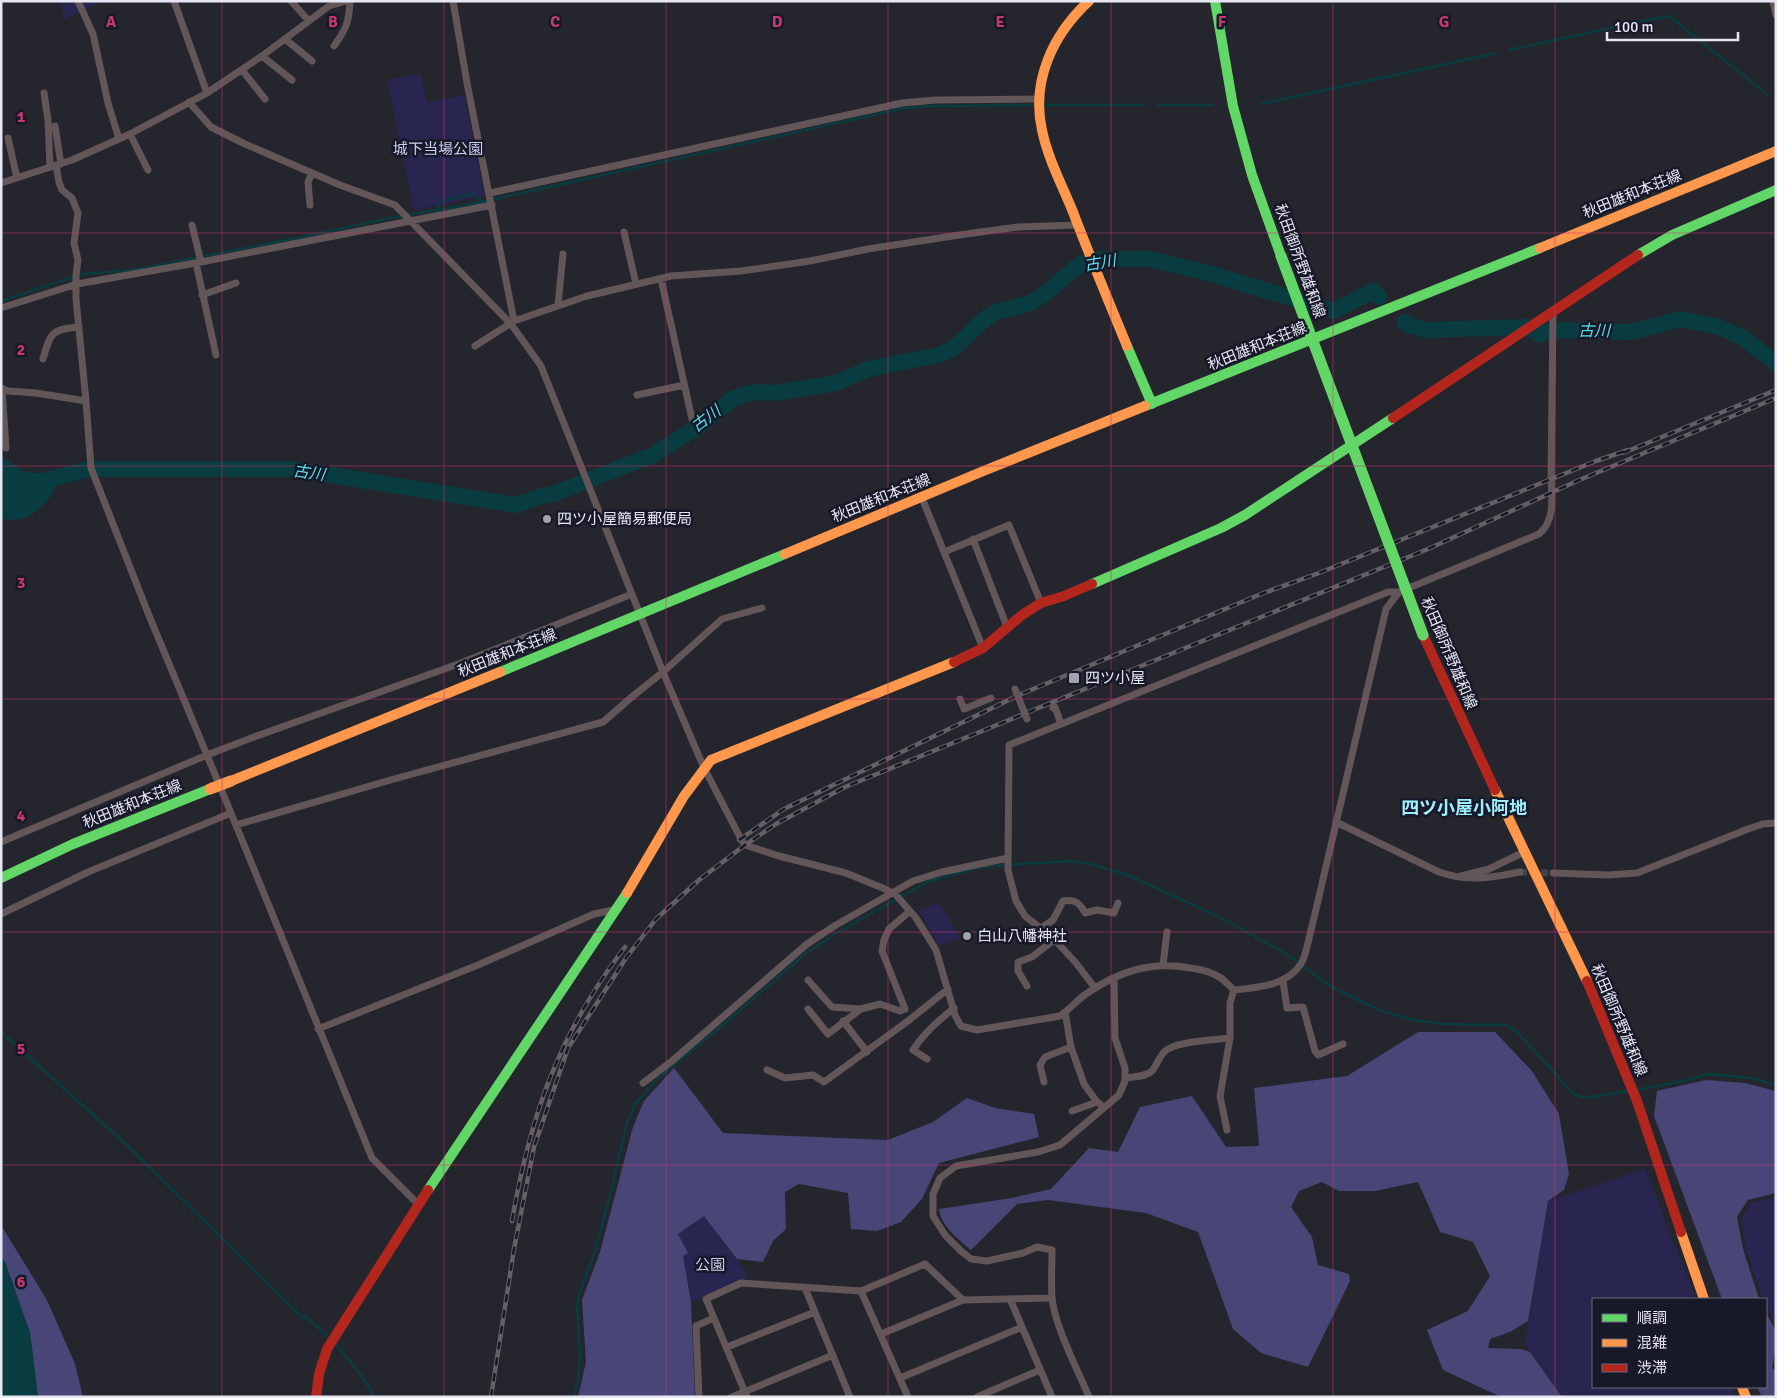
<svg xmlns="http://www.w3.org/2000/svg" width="1777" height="1398" font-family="Signika,'Noto Sans JP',sans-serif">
<rect width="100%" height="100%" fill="#25252e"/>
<!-- green -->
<path fill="#282651" d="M60,1H104L64,19Z
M421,74L427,102L464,95L485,196L414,210L387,80Z
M940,903L960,938L938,946L936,938L918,911Z
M1645,1169L1696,1299H1593V1387H1731L1735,1397H1562L1525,1344L1548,1201Z
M1776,1197V1324L1766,1306V1299H1763L1746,1249L1741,1220L1751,1203Z
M704,1216L737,1259L747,1277L691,1302L683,1256L678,1234Z"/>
<!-- forest -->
<path fill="#474677" d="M1418,1032H1495L1532,1071L1559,1114L1569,1174L1564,1190L1548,1201L1528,1321L1510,1332L1490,1339L1488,1348L1520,1349L1530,1352L1562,1397H1501L1443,1370L1427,1330L1468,1311L1490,1276L1473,1242L1440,1232L1418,1182L1375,1191H1339L1322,1182L1299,1191L1291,1207L1312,1237L1318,1265L1349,1274L1350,1281L1308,1367L1261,1353L1233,1329L1198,1232L1146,1213L1048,1200L1017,1204L971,1250C958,1239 941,1226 939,1209L1012,1198L1051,1189L1089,1148L1118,1152L1140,1107L1192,1096L1226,1147L1259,1146L1254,1088L1347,1076Z
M674,1068L723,1133L888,1140L933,1122L967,1098L995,1108L1034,1114L1039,1137L939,1163L922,1199L901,1222L877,1231L851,1229L848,1193L799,1184L785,1192L786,1229L773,1241L763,1262L737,1259L704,1216L678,1234L688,1253L683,1256L691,1302L695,1397H578L586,1362L582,1300L600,1252L633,1127L644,1101Z
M1706,1080L1745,1083L1776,1091V1193L1748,1200L1737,1217L1743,1249L1759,1299H1722L1654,1116L1657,1091Z
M1,1225L47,1300L75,1364L83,1397H38L30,1333L5,1262L1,1258Z
M1766,1313L1776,1331V1348L1772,1368L1776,1371V1397H1762L1757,1387H1766Z"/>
<!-- water -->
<path fill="#093c40" d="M1,456L23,471L43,474L57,480C56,496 36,515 21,519C14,520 8,520 1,519Z
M1,1258L5,1262L30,1333L38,1397H1Z"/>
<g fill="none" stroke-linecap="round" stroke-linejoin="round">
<!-- stream -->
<path stroke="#093c40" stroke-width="2.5" d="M1628,24L1669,16L1767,94
M1509,50L1615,27
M1260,104L1497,53
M1043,105H1144
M1157,105H1213
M438,209L441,201L472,194L483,202
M1,301L82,274L133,270L307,236L390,218L477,203L905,108L932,106L1035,105
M1,1032L129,1147L304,1319L305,1316L331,1339
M1636,1090L1684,1081L1708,1074L1751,1078L1776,1085
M335,1343L361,1375L375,1397
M574,1397L578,1381L580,1357L577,1305L579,1294L593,1257L611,1192L627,1122L635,1104L659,1077L718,1029L805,954L835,934L929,881L977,868L1001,865L1071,861L1091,864L1128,875L1219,917L1285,953L1333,988L1379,1010L1413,1020L1444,1024L1506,1025L1516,1031L1574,1094L1585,1098L1628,1091"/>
<!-- river -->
<path stroke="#093c40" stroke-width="16" d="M1405,322L1409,325L1426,330L1527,327L1540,335L1551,330L1632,332L1680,319L1719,327L1743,338L1776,363
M1,481H44L84,470L98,469H292L516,505L542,496L553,494L653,455L701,425L732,399L746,394L759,392L774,393L826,385L839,382L868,369L938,355L954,348L986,318L998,311L1013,308L1032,302L1045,294L1080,264L1103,259H1149L1208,273L1334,311L1373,291L1379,297"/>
<!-- street-tunnel -->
<path stroke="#42424c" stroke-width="7" stroke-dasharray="7 3.5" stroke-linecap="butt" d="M1520,872L1553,873"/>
<!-- street -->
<path stroke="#625659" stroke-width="7" d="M78,1L93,34L108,103L119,139
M174,1L207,93
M291,1L309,21
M453,1L467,83L514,321
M1773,1L1776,15
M285,39L312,61
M334,46C346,29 349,23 350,1
M262,56L292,80
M242,70L265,99
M44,93L48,120L50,167
M189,102L211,127L245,144L340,185L395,205L511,324L541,366L663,672L704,768L741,839L745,845L779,856L846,873L885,889L896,895L916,918L936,950L955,1015L961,1026L977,1030L1060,1016C1070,1009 1077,1000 1086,994C1119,971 1151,961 1190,968C1200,969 1211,972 1219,977C1225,980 1229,986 1234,990C1258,988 1291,985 1303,960C1308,947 1310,932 1314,918L1386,609L1399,592
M55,126L61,164
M130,134L148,170
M8,138L17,178
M56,165L59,182L62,190L72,198L78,213L74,243L78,260L76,275V299L86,401L91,468L148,613L231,813L372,1158L419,1205
M1,183L72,160L130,134L207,93L262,56L329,6L346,1
M490,193L902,103L936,100L1040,99
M310,205L308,182L312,173
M192,225L201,262
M624,232L636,284
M196,263L216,355
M661,279L692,419
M202,295L236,283
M558,305L563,254
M1,308L77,284L201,262L492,205
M475,346L514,321L587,296L671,276L741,271L810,261L868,249L966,234L1018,227L1078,225
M43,359C50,333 52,329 79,327
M1,388L8,391L36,393L86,401
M2,389L6,448
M637,395L684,385
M922,498L983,648
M973,539L1007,627
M944,552L1009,525L1041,603
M960,699L964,709L991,698
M1053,708L1055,707L1061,724
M1336,822L1439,872C1468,882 1490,878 1520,872
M236,825L394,779L603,722L633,696L663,672L722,619L762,608
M1,842L207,755L254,737L461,663L632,594
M1553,873L1608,875L1637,873L1748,829L1763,824L1776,823
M1461,876L1489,869L1524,852
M1,914L88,872L231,813
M1040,929L1053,920L1063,901C1075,899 1080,903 1085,913L1097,910L1114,913L1118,903
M1163,965L1167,932
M808,980L832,1007L861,1009L880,1004L900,1011L905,1009L882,951L884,940L889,929L910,911
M1283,981L1287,1008L1303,1007L1315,1051L1318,1055L1343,1044
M1027,986L1018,971V962L1032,957L1054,940
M1095,988L1076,963L1053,938L1025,916L1016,901L1008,870L1009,745L1388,592H1399L1539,534C1555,521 1552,498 1551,480L1553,312
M808,1009L828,1034L861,1009
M1065,1012L1071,1047L1084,1084L1097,1102
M843,1021L867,1052
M318,1029L478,965L594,914L618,909
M927,1059L913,1050C924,1033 938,1021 954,1008
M767,1070L785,1078L813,1075L824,1082L908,1021L948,989
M1125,1078C1134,1077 1145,1077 1152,1071C1158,1064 1159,1054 1168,1049C1183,1041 1213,1040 1230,1038
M1044,1082L1040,1065L1045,1057L1071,1047
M643,1083L672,1061L807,944L836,925L913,881L942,872L1008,858
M1072,1111L1097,1102L1100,1104
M1227,1130L1220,1096L1230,1038V1003L1234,990
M805,1288L850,1397
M861,1291L908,1397
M1010,1299L1052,1397
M881,1334L963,1300L1052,1298
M727,1347L815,1312
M900,1378L1022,1327
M699,1397L696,1326L714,1318
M732,1397L833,1355
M747,1397L706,1299L741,1283L861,1291L925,1264L963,1300
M977,1397L1040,1370
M1089,1397C1078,1370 1054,1325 1052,1297C1051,1282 1052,1266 1052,1250L1037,1247L1023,1253L987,1261L971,1259L961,1251L945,1235L933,1216V1194L940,1178L956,1166L1038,1152L1060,1145L1119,1095L1125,1081V1068L1115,1038L1114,978"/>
<!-- fast -->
<path stroke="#63d668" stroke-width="10" d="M1215,1L1233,106L1252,175L1281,256
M1638,255L1672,235L1776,190
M1127,346L1152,404
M1145,406L1540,248
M1092,584L1221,528L1245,515L1393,418
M500,672L785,554
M1,878L73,844L210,789
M428,1190L627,893"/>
<!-- slow -->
<path stroke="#ff974d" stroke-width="10" d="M1089,1C1053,34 1031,81 1042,130C1048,159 1062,185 1073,212C1090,257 1109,302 1127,346
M1540,248L1776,151
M785,554L981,472L1145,406
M231,781L500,672
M1495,790L1587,981
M627,893L684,796L711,760L954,662
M1681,1232L1704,1299
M1742,1387L1746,1397"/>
<!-- jam -->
<path stroke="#b3261e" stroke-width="10" d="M1393,418L1638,255
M1423,635L1495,790
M954,662L983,648L1022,615L1041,603L1064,596L1092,584
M1587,981L1637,1101L1681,1232
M316,1397L319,1374L327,1349L428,1190"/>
<defs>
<path id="rail" d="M1623,453L1776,390
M739,840L784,809L1019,695L1261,594L1319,573L1596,461L1628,450
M512,1221C530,1116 559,1033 625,947
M491,1397L514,1249L534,1147L568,1048L626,958L656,919L699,880L745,845L776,824L845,787L1428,549L1577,481L1776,398"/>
</defs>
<!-- rail casing -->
<use href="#rail" stroke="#666065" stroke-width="4.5"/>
<!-- rail -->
<use href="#rail" stroke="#171828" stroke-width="2.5" stroke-dasharray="8" stroke-linecap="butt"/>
<!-- street-bridge -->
<path stroke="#625659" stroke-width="7" d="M1015,689L1027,719"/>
<!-- fast-bridge -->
<path stroke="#63d668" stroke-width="11" d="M1281,256L1423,635"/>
<!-- slow-bridge -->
<path stroke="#ff974d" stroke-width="11" d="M210,789L231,781"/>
</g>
<!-- grid -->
<path fill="none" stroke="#c73772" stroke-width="1" stroke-opacity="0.55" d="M222,1V1397M444,1V1397M666,1V1397M888,1V1397M1111,1V1397M1333,1V1397M1555,1V1397M1,233H1776M1,466H1776M1,699H1776M1,932H1776M1,1165H1776"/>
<!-- markers -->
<g fill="#a2a3ae" stroke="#171828" stroke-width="2">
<circle cx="547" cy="519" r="5"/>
<rect x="1068" y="672" width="12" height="12" rx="2.5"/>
<circle cx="967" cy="936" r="5"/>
</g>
<g text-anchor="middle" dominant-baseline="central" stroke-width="5" stroke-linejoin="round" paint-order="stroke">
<!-- park labels -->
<g font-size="15" fill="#cccef0" stroke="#171828">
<text x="438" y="149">城下当場公園</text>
<text x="710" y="1265">公園</text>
</g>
<!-- street labels -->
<g font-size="15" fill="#e6e7f3" stroke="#171828">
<text transform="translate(1632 194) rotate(-22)">秋田雄和本荘線</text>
<text transform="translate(1300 261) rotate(70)">秋田御所野雄和線</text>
<text transform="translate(1257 346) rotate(-22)">秋田雄和本荘線</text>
<text transform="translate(881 498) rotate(-22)">秋田雄和本荘線</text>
<text transform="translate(507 653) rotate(-22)">秋田雄和本荘線</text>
<text transform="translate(1449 653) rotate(67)">秋田御所野雄和線</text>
<text transform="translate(132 804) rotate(-22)">秋田雄和本荘線</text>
<text transform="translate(1619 1020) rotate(67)">秋田御所野雄和線</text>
</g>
<!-- poi labels -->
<g font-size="15" fill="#e6e7f3" stroke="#171828" text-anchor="start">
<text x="557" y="519">四ツ小屋簡易郵便局</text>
<text x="1085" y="678">四ツ小屋</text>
<text x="977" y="936">白山八幡神社</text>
</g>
<!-- water labels -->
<g font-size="16" font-style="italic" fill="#54e0ea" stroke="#171828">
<text transform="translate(1100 263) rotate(-9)">古川</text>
<text transform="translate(1594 331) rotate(1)">古川</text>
<text transform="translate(706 419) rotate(-37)">古川</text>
<text transform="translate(309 473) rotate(8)">古川</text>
</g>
<!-- quarter labels -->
<g font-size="18" font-weight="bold" fill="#9eeefb" stroke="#171828">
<text x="1464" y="808">四ツ小屋小阿地</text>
</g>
</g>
<g font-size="16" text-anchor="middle" font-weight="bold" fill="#c73772" stroke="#171828" stroke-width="5" stroke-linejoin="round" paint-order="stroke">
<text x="111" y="27">A</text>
<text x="333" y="27">B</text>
<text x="555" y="27">C</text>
<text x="777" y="27">D</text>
<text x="1000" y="27">E</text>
<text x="1222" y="27">F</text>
<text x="1444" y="27">G</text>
<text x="21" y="122">1</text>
<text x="21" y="355">2</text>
<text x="21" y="588">3</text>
<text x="21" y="821">4</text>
<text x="21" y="1054">5</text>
<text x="21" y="1287">6</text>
</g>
<!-- border -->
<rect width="1777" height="1398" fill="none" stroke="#e6e7f3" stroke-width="5"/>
<!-- legend -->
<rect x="1592" y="1298" width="175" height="90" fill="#171828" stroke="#6a6b79"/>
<rect x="1602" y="1314" width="25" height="8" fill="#63d668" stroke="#6a6b79"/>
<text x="1637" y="1323" font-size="15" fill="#e6e7f3">順調</text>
<rect x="1602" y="1339" width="25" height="8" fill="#ff974d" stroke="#6a6b79"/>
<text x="1637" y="1348" font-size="15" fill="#e6e7f3">混雑</text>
<rect x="1602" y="1364" width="25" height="8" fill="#b3261e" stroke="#6a6b79"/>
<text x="1637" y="1373" font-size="15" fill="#e6e7f3">渋滞</text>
<!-- scale -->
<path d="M1607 32v8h131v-8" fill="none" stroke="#e6e7f3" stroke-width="2.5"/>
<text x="1614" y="32" font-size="15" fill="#e6e7f3" stroke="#171828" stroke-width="4" paint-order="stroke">100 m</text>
</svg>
